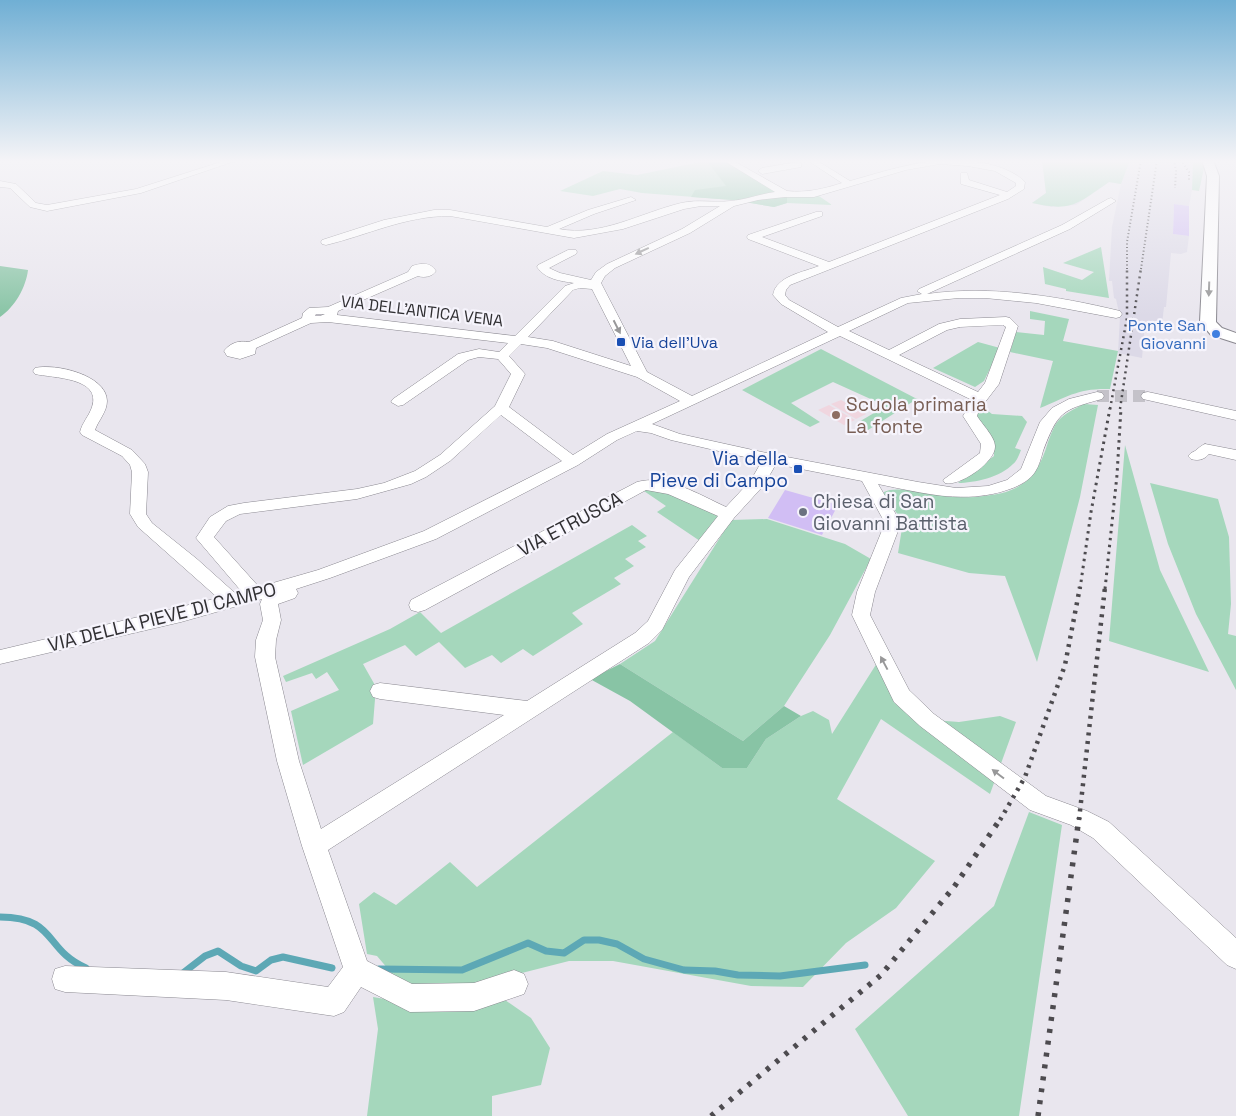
<svg xmlns="http://www.w3.org/2000/svg" width="1236" height="1116" font-family="'Space Grotesk',sans-serif">
<rect width="100%" height="100%" fill="#e9e6ee"/>
<!-- built -->
<path fill="#dcd9e7" d="M1042,160H1191L1193,162L1192,190L1189,206L1174,204L1173,234L1189,236L1187,252L1181,254L1171,253L1166,307H1164L1162,324L1145,323L1142,358L1118,353L1120,317L1116,299L1114,298L1112,281H1109L1112,227L1121,184L1109,182L1076,205L1051,207L1032,203L1046,193Z"/>
<!-- education -->
<path fill="#f0d6df" d="M841,400L866,414L856,419L831,404Z
M829,405L855,420L844,425L818,410Z"/>
<!-- green -->
<path fill="#a5d7bc" d="M710,160H723L787,196H819L832,205L787,203L774,207L733,200L642,193L620,189L593,196L560,191L603,171L637,175Z
M1042,160H1130L1121,184L1109,182C1077,204 1072,212 1032,203L1046,193Z
M1191,160H1200L1204,168L1199,191L1192,190L1193,162Z
M1101,247L1109,298L1066,291V289L1045,284L1043,267L1082,280L1094,272L1063,263Z
M1030,311L1069,319L1063,341L1118,351L1110,389C1078,388 1067,397 1040,408L1053,361L1010,352L1016,332L1044,335L1045,321L1030,319Z
M978,342L1000,348L984,381L975,387L933,368Z
M821,349L917,399L868,430L857,423L886,406L833,382L791,403L820,422L810,427L742,390Z
M1084,404L1098,405L1080,497L1037,662L1005,576L969,573L898,553L903,522L884,495V492C897,484 939,497 956,497C972,498 991,496 1006,492C1031,484 1041,466 1048,442C1051,435 1053,427 1058,421C1065,413 1074,409 1084,404Z
M980,405L992,414L1022,416L1027,422L1015,448L1021,450C1019,455 1017,461 1013,464C1001,477 974,483 958,483L994,456V445L976,417Z
M1125,445L1160,570L1209,672L1109,641Z
M1150,483L1218,499L1229,537L1231,604L1228,634L1236,636V690L1196,614L1168,544Z
M656,487L720,515L700,541L657,512L666,506L641,489Z
M767,519L845,544L871,559L830,635L784,706L743,741L620,664L655,641L731,520Z
M632,525L647,536L638,541L646,547L625,559L634,566L614,578L621,584L572,613L583,624L533,656L523,649L501,663L492,655L465,668L439,642L416,656L405,645L363,664L376,687L373,724L303,765L291,711L339,690L327,672L316,679L312,673L286,682L283,676L390,629L420,612L441,633Z
M877,663L920,719L959,722L1000,716L1016,722L990,794L881,719L837,799L935,861L896,908L846,943L803,987L751,986L613,961H569L486,982L461,990L400,983L377,956L367,954L359,904L374,892L396,905L450,862L477,887L673,732L722,768H747L766,739L801,716L813,711L829,720L832,734Z
M1029,812L1062,825L1019,1116H908L855,1029L994,906Z
M373,997L438,1008L505,1000L531,1018L550,1048L541,1085L492,1096V1116H367L378,1029Z"/>
<!-- forest -->
<path fill="#88c4a5" d="M706,160H723L787,196V203L774,207L733,200L691,197L695,190L726,186Z
M0,266L28,270C26,287 15,307 0,317Z
M620,664L743,741L784,706L801,716L766,739L747,768H722L630,701L590,679Z"/>
<g fill="none" stroke-linecap="round" stroke-linejoin="round">
<!-- stream -->
<path stroke="#5da8b5" stroke-width="7" d="M0,917C57,917 44,950 86,968
M379,969L462,970L528,943L546,951L564,953L584,940H599L617,944L644,959L684,970L715,971L738,975L780,976L865,965
M183,973L205,956L218,951L241,966L256,971L271,960L283,957L332,968"/>
</g>
<!-- building -->
<path fill="#d1bef4" d="M1174,204L1189,206V236L1173,234Z
M785,490L838,505L822,535L768,518Z"/>
<g fill="none" stroke-linecap="round" stroke-linejoin="round">
<!-- minor-tunnel -->
<path stroke="#c4c2c9" stroke-width="12" stroke-dasharray="12 6" stroke-linecap="butt" d="M1097,396H1148"/>
<defs>
<path id="minor" d="M227,160H238L141,193L47,211L30,207L10,188L0,187V181L16,184L36,203L47,205L136,189Z
M723,160H732L787,191C807,193 823,189 842,183L807,160H816L850,181C896,168 935,154 983,163C998,166 1014,171 1025,182L1024,189L1008,199L790,285L786,290L785,295L789,300L838,327L901,298L922,294L917,291L919,289L1062,225L1108,199L1111,198L1116,201L1070,229L927,294C990,285 1058,296 1120,311L1122,314L1120,317L1116,318L1036,303L985,298H959L908,303L849,331L889,350L939,324L960,319L1006,317L1010,318L1018,326L999,384L979,410L977,416C982,424 995,437 995,446C996,462 959,487 945,483L943,480L980,453L981,444L963,416L972,400L840,336L652,424L680,434L771,454L918,482L956,488L988,486L1007,480L1021,469L1040,422L1052,408L1069,399L1097,392L1102,393L1104,396L1102,399C1061,410 1058,412 1043,451C1041,458 1039,466 1035,472C1030,480 1019,486 1010,489C966,505 922,493 878,484L901,523L875,592L870,615L909,690L934,714L1046,796L1087,811L1109,822L1236,938V969L1227,965L1093,838L1071,825L1030,810L920,726L894,702L852,615L857,592L885,523L862,481L776,464L764,485L734,518L689,577L662,630L649,643L328,850L367,961L412,984L474,983L514,970L524,974L528,984L524,994L474,1011L410,1012L361,987L344,1012L334,1016L226,1000L65,992L55,989L52,979L55,969L65,966L226,972L328,987L343,967L302,846L277,761L255,657L256,640L263,620L260,604L262,599L181,622L0,664V650L218,598L138,527L130,514L132,472L130,465L122,456L82,435L80,432C82,423 89,416 92,407C102,377 52,378 35,374L33,371L35,368C55,363 107,375 107,401C107,412 98,421 95,430L132,450L145,464L148,472L146,514L152,523L197,559L236,594L242,592L196,538L210,517L228,506L244,503L357,489L384,483L415,471L440,455L495,406L511,374L498,359L479,357L468,360L403,405L398,406L391,402L393,399L458,354L479,349L499,352L508,343L328,322L311,323L256,348L255,354L240,359L227,356L224,351C230,343 239,340 249,342L302,318L303,313L309,308L328,307L408,272L412,266C422,263 430,262 436,271C432,277 424,278 418,276L338,311L337,315L515,336L565,286L574,283C560,281 545,279 537,267L538,265L568,250H576L577,252L576,254L549,268L560,273L591,280L596,272L607,264L682,229L720,206H701L684,209L623,229L574,238L450,216C405,216 368,235 326,245L322,244L321,242L322,240L384,220L434,210H450L547,227L588,210L631,197L636,200L594,214L559,229C601,237 640,213 681,203C698,199 714,203 730,201C745,200 760,194 775,192ZM940,164L968,166L995,171L1016,183V186L1007,192L969,180L967,173H961V184L1000,195L829,262L762,237L822,216V212H816L748,235L747,237L748,239L819,266C804,272 776,276 773,295L781,304L828,332L692,396L647,372L601,283L605,276L615,268L690,233L734,206L758,200L785,197H814L906,170ZM580,288L592,289L631,366L553,341L528,337L573,290ZM316,314H325L320,316H315ZM1003,325L1006,327L985,383L978,392L899,355L947,330L960,327ZM521,344L547,348L637,377L680,401L607,434L573,455L509,407L525,374L509,356ZM501,415L562,461L424,531L318,570L259,587L214,537L226,521L240,514L357,499L411,484L426,477L450,461ZM637,431L651,433L671,440L762,461L751,480L726,507C700,495 666,474 637,482L411,600L409,605L411,610L418,612L425,610L646,490L668,494L718,516L675,570L648,621L635,633L527,701L380,683L373,685L370,691L373,697L380,699L504,715L321,829L299,761L275,657L276,640L281,620L278,604L295,598L298,593L296,589L330,578L436,539L578,465L617,440Z
M798,162L801,163V167L762,174L758,171L762,168Z
M1148,392L1236,411V420L1143,399L1141,396L1143,393Z
M1205,444L1236,450V460L1209,454C1204,460 1198,461 1191,459L1188,456L1191,453C1197,451 1199,446 1205,444Z"/>
<path id="major" d="M1202,160H1213L1219,176L1216,322L1222,328L1236,333V343L1211,335L1200,322L1207,176Z"/>
</defs>
<!-- minor casing -->
<use href="#minor" stroke="#8a8890" stroke-width="1"/>
<!-- major casing -->
<use href="#major" stroke="#8a8890" stroke-width="2"/>
<!-- minor -->
<use href="#minor" fill="#fff" fill-rule="evenodd"/>
<!-- major -->
<use href="#major" fill="#fff" fill-rule="evenodd"/>
<!-- rail-far4 -->
<path stroke="#4d4b4f" stroke-width="2" stroke-dasharray="1 2.5" stroke-linecap="butt" d="M1174,160L1176,171L1175,188
M1181,160L1189,172V181
M1127,269V242L1141,160
M1141,269L1157,160"/>
<!-- rail-far3 -->
<path stroke="#4d4b4f" stroke-width="2.5" stroke-dasharray="2 4" stroke-linecap="butt" d="M1110,409L1127,318V268
M1120,409L1141,268"/>
<!-- rail-far2 -->
<path stroke="#4d4b4f" stroke-width="3" stroke-dasharray="2.5 4.5" stroke-linecap="butt" d="M1080,589L1091,512L1110,408
M1105,589L1117,475L1121,408"/>
<!-- rail-far1 -->
<path stroke="#4d4b4f" stroke-width="4.5" stroke-dasharray="3 5.5" stroke-linecap="butt" d="M1000,820L1025,777L1065,665L1080,587
M1079,820L1105,587"/>
<!-- rail -->
<path stroke="#4d4b4f" stroke-width="5.5" stroke-dasharray="4 8" stroke-linecap="butt" d="M711,1116L881,975L954,887L1001,818
M1038,1116L1079,818"/>
</g>
<!-- one-way arrows -->
<defs><path id="oneway-solid" d="M-6-.8H1V-3.2L6.5 0L1 3.2V.8H-6Z" transform="scale(1.25)"/></defs>
<g fill="#989899">
<use href="#oneway-solid" transform="translate(642 251) rotate(155)"/>
<use href="#oneway-solid" transform="translate(1209 289) rotate(92)"/>
<use href="#oneway-solid" transform="translate(617 327) rotate(63)"/>
<use href="#oneway-solid" transform="translate(884 663) rotate(-118)"/>
<use href="#oneway-solid" transform="translate(998 774) rotate(-143)"/>
</g>
<!-- sky -->
<linearGradient id="sky" x2="0" y2="1"><stop stop-color="#70afd4"/><stop offset="0.51" stop-color="#f5f4f7"/><stop offset="1" stop-color="#f5f4f7" stop-opacity="0"/></linearGradient>
<rect width="1236" height="316" fill="url(#sky)"/>
<!-- markers -->
<circle fill="#3f7fe0" stroke="#f6f4fc" stroke-width="2" cx="1216" cy="334" r="5"/>
<g fill="#1a4fb4" stroke="#f6f4fc" stroke-width="2">
<rect x="616" y="337" width="10" height="10" rx="2.5"/>
<rect x="793" y="464" width="10" height="10" rx="2.5"/>
</g>
<circle fill="#8d6e63" stroke="#f6f4fc" stroke-width="2" cx="836" cy="415" r="5"/>
<circle fill="#6b7280" stroke="#f6f4fc" stroke-width="2" cx="803" cy="512" r="5"/>
<g text-anchor="middle" dominant-baseline="central" stroke-width="4.5" stroke-linejoin="round" paint-order="stroke">
<!-- far-street labels -->
<g font-size="16" fill="#313033" stroke="#f6f4fc">
<text transform="translate(422 311) rotate(7)">VIA DELL'ANTICA VENA</text>
</g>
<!-- far-shop labels -->
<g font-size="16" fill="#366cbe" stroke="#f6f4fc" text-anchor="end">
<text x="1206" y="325">Ponte San<tspan x="1206" dy="18">Giovanni</tspan></text>
</g>
<!-- far-transit labels -->
<g font-size="16" fill="#164399" stroke="#f6f4fc" text-anchor="start">
<text x="631" y="342">Via dell'Uva</text>
</g>
<!-- education labels -->
<g font-size="19" fill="#785e54" stroke="#f6f4fc" text-anchor="start">
<text x="846" y="404">Scuola primaria<tspan x="846" dy="22">La fonte</tspan></text>
</g>
<!-- transit labels -->
<g font-size="19" fill="#164399" stroke="#f6f4fc" text-anchor="end">
<text x="788" y="458">Via della<tspan x="788" dy="22">Pieve di Campo</tspan></text>
</g>
<!-- worship labels -->
<g font-size="19" fill="#5b616d" stroke="#f6f4fc" text-anchor="start">
<text x="813" y="501">Chiesa di San<tspan x="813" dy="22">Giovanni Battista</tspan></text>
</g>
<!-- street labels -->
<g font-size="19" fill="#313033" stroke="#f6f4fc">
<text transform="translate(570 524) rotate(-28)">VIA ETRUSCA</text>
<text transform="translate(162 617) rotate(-14)">VIA DELLA PIEVE DI CAMPO</text>
</g>
</g>
</svg>
